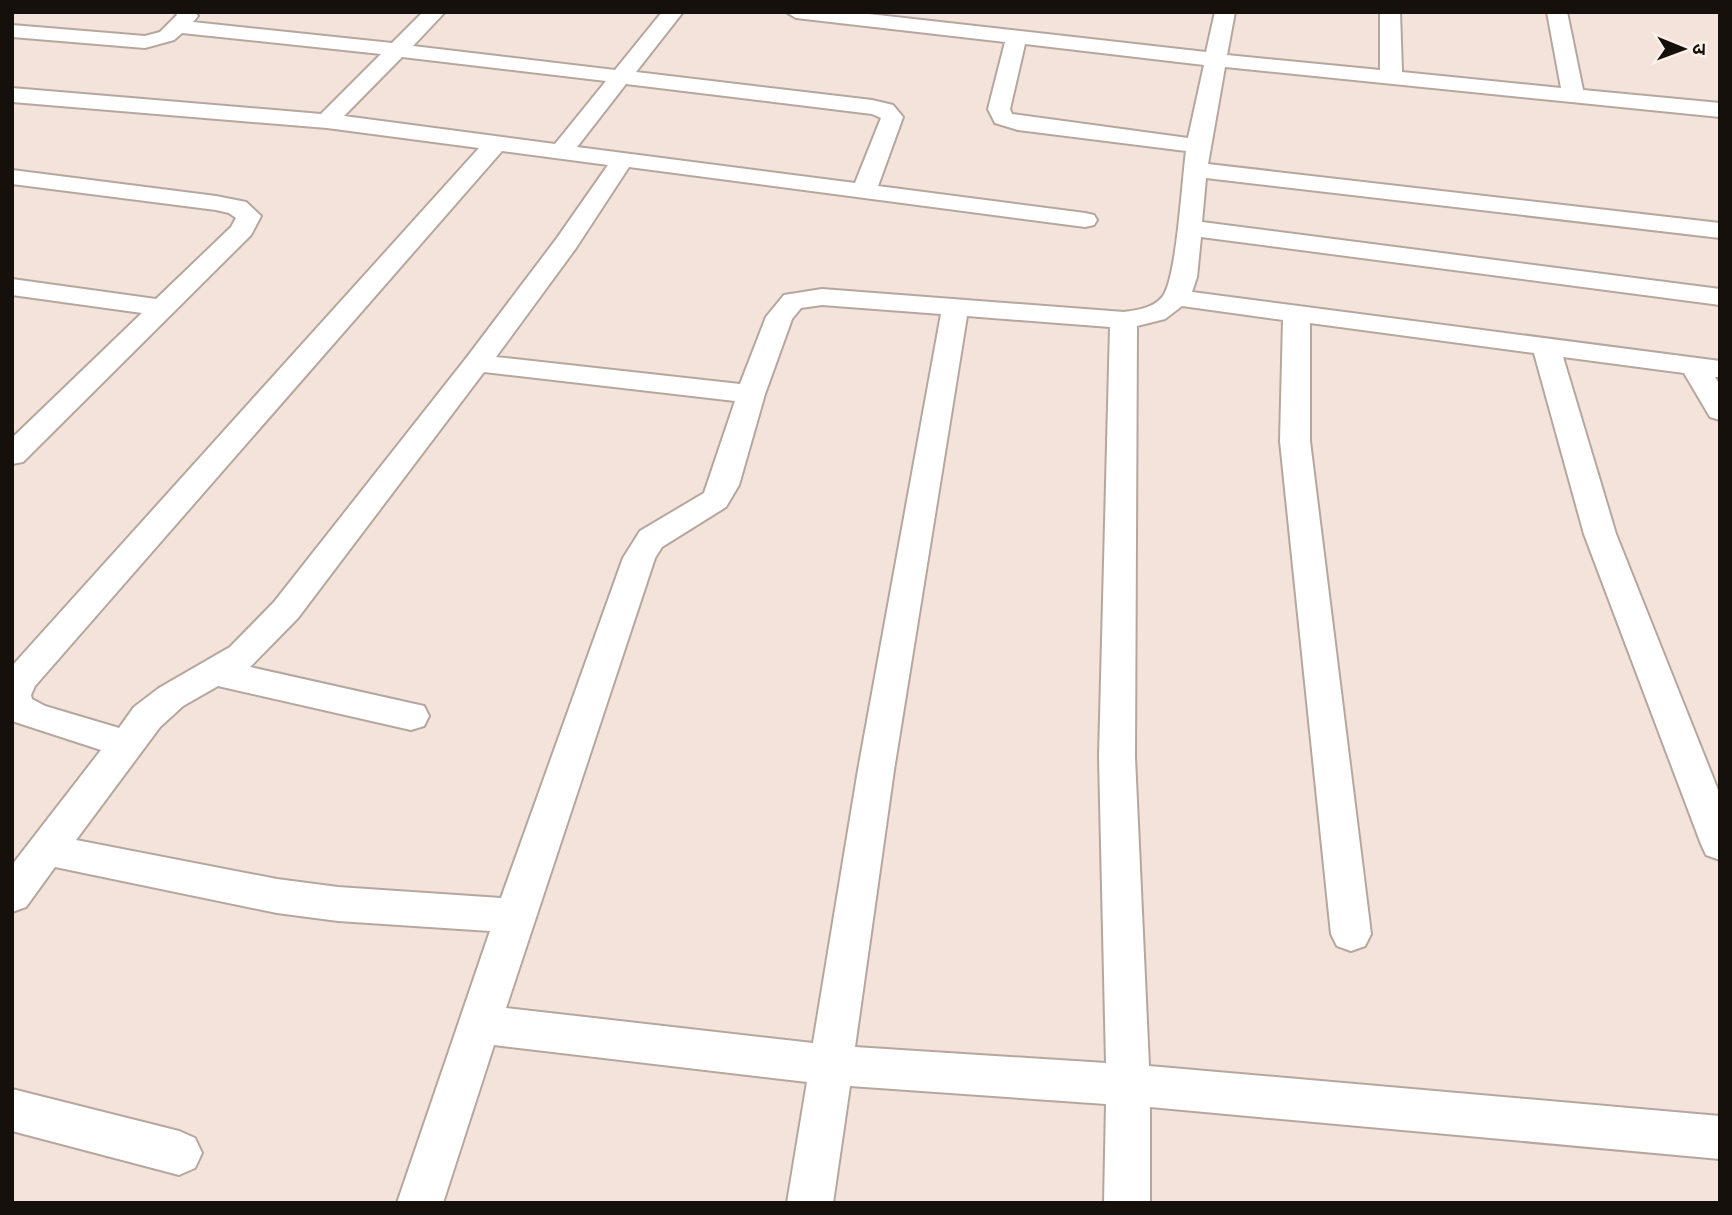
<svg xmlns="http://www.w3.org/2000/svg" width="1732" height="1215" font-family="'PT Sans Narrow','Noto Sans Devanagari',sans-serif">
<rect width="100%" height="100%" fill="#f3e3da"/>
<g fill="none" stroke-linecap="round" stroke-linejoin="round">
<defs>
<path id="minor" d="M175,12H195L198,16L193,22L392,43L423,12H445L413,46L615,70L662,12H683L636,72L872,100L893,105L903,117L878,186L1085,213L1094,215L1097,220L1094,225L1085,227L629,167L576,248L496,357L740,384L766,317L784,295L822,289L1124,312C1138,310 1154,308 1163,296C1177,276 1182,180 1186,151L1018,130L995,123L988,109L1005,42L796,18L786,12H851L1206,52L1215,12H1235L1227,55L1380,70V12H1400L1402,72L1561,88L1547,12H1567L1583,90L1720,103V117L1225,67L1208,164L1720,223V238L1206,178L1202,222L1720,289V305L1201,237L1197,277L1192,292L1720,361V377H1715L1720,385V420L1710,417L1684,373L1563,357L1616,534L1720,795V860L1706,855L1701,844L1584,534L1534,353L1310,323V441L1371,934L1365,946L1351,951L1337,946L1331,934L1280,441L1283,320L1182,306L1165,319L1137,326L1135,757L1149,1066L1720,1116V1159L1150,1107V1203H1104L1106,1104L850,1086L833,1203H787L807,1082L494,1045L443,1203H397L490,931L338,921L277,913L55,867L26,907L12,912V865L101,750L12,721V666L479,148L327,128L12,102V88L321,114L381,54L182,33L174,40L145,48L12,37V25L145,36L160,32L177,15ZM1025,44L1204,65L1188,138L1012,114L1010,109ZM402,57L606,81L555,144L344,116ZM626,84L872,114L881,118L855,183L577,147ZM502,151L608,165L557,238L467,357L274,602L230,647L159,688L134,707L119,728L45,706L32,699L31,695L35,686ZM822,305L941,314L858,770L813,1043L506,1008L655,558L662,547L726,507L739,485L765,394L792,319L801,308ZM967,316L1110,327L1099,757L1106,1063L855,1047L894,770ZM484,372L735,401L704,493L640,531L623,558L501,898L338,887L277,879L76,840L160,727L183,706L218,686L411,730L424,726L429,716L424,706L250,667L298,618Z
M12,170L216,196L246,202L261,216L251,235L23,462L12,464V438L142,313L12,295V279L156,299L231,227L236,218L229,213L216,210L12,184Z
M12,1089L179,1131L195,1138L202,1153L195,1168L179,1175L12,1131Z"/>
</defs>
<!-- minor casing -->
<use href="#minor" stroke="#b6a79e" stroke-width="4"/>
<!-- minor -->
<use href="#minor" fill="#fff" fill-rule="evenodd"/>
</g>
<!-- border -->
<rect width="1732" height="1215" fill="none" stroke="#15100c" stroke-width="28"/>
<!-- north arrow -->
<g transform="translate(1683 49) rotate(91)" stroke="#fef1ea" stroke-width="5" paint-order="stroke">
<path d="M0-5L12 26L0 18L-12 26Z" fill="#15100c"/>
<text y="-10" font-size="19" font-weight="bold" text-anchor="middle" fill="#15100c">उ</text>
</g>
</svg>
